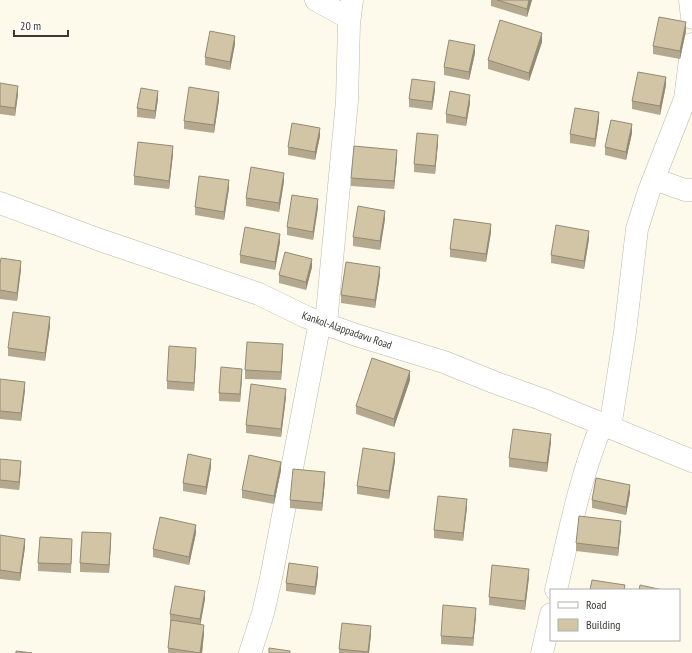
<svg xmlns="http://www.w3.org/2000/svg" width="692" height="653" font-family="'PT Sans Narrow',sans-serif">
<rect width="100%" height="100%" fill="#fdf9eb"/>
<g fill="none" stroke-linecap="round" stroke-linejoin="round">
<defs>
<path id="minor" d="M316,0L349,18
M690,0L692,18
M654,179L685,190H692
M326,324L347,101L349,24L352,0
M610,428L625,332L637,229L649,191L685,99L692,44
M556,590C569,534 580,477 602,424
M250,653L263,613L271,578L320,322
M542,653L551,614"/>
<path id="major" d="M0,203L100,240L259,294L306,317L320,322L356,335L444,362L496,383L541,399L692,461"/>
</defs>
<!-- minor casing -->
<use href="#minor" stroke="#bcb8ab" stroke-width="23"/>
<!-- major casing -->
<use href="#major" stroke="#bcb8ab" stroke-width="23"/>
<!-- minor -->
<use href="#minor" stroke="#fff" stroke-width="22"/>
<!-- major -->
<use href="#major" stroke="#fff" stroke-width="22"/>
</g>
<!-- wall -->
<path fill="#b4a98e" d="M491,0H532L527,17L491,6Z
M686,31L680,59L653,54V46Z
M542,42L529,81L488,69V60Z
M235,44L230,70L205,65V57Z
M475,53L469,80L444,75V67Z
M0,83L18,94L15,116L0,114Z
M666,85L660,115L632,109V101Z
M435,90L432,110L409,107V99Z
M158,99L155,119L137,117V108Z
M219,100L214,133L184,129V121Z
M470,103L466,126L446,123V114Z
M599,120L595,147L570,143V134Z
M632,133L626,160L605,155V147Z
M320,136L315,160L288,155V147Z
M438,143L435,174L414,172V164Z
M173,154L169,189L134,185V176Z
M397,158L394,189L351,186V178Z
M284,181L279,212L246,206V198Z
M229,188L224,220L195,215V207Z
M318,207L313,240L287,235V227Z
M385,219L380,250L353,246V237Z
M491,232L486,262L450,257V249Z
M589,239L584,269L551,263V255Z
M280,242L275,270L240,263V255Z
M0,264L21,269L17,301L0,299Z
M312,267L306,290L279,283V275Z
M380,275L375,308L341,303V295Z
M50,326L45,361L8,356V348Z
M283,352L281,380L245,379V370Z
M196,356L194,391L167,389V381Z
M242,377L240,402L219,401V393Z
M0,379L25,390L21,421L0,419Z
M410,380L394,427L356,414V406Z
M286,397L281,437L246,433V425Z
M551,442L547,472L509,467V458Z
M0,459L21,469L19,490L0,488Z
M395,461L389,499L357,494V486Z
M211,467L206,495L183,491V483Z
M281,470L274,504L242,498V490Z
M325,481L322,511L290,508V500Z
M630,493L626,515L592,508V500Z
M467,507L463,541L434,538V530Z
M621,529L618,556L576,551V543Z
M196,533L189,565L153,557V549Z
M0,535L25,547L20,581L0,579Z
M111,542L109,573L80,572V563Z
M72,547L71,573L38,571V563Z
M318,575L315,595L286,591V583Z
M529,577L525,610L489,605V597Z
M205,599L200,624L204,633L202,653H168V648L171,622H170V614Z
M476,616L473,646L441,644V636Z
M371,634L369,653H339V649Z"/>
<!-- shaded-wall -->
<path fill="#928a74" d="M529,0H532L527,17V9Z
M686,22V31L680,59V51Z
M542,33V42L529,81V73Z
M235,36V44L230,70V62Z
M475,45V53L469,80V72Z
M666,77V85L660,115V106Z
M435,82V90L432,110V102Z
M18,86V94L15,116V108Z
M158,91V99L155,119V111Z
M219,92V100L214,133V125Z
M470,95V103L466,126V118Z
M599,112V120L595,147V139Z
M632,124V133L626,160V152Z
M320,128V136L315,160V152Z
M438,135V143L435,174V166Z
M173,146V154L169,189V181Z
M397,150V158L394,189V181Z
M284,173V181L279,212V203Z
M229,180V188L224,220V212Z
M318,199V207L313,240V232Z
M385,211V219L380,250V241Z
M491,224V232L486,262V254Z
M589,231V239L584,269V261Z
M280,234V242L275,270V262Z
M312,259V267L306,290V282Z
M21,261V269L17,301V293Z
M380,267V275L375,308V300Z
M50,317V326L45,361V353Z
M283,344V352L281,380V372Z
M196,348V356L194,391V383Z
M242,369V377L240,402V394Z
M410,371V380L394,427V419Z
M25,382V390L21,421V413Z
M286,389V397L281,437V429Z
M551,434V442L547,472V463Z
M395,453V461L389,499V491Z
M211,459V467L206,495V487Z
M21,461V469L19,490V482Z
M281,462V470L274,504V496Z
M325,472V481L322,511V503Z
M630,485V493L626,515V507Z
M467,499V507L463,541V533Z
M621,521V529L618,556V548Z
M196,525V533L189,565V557Z
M111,533V542L109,573V565Z
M25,539V547L20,581V573Z
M318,567V575L315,595V587Z
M529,569V577L525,610V601Z
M205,591V599L200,627V619Z
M476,608V616L473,646V638Z
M204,625V633L202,653H200Z
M371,626V634L369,653H368Z"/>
<!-- building -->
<path fill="#d1c5a5" stroke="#928a74" d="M497,0H529L527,9Z
M659,17L686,22L680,51L653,46Z
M500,20L542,33L529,73L488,60Z
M210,31L235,36L230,62L205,57Z
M449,40L475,45L469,72L444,67Z
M638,72L666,77L660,106L632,101Z
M412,79L435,82L432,102L409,99Z
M0,83L18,86L15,108L0,106Z
M189,87L219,92L214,125L184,121Z
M141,88L158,91L155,111L137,108Z
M450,91L470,95L466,118L446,114Z
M575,108L599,112L595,139L570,134Z
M611,120L632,124L626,152L605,147Z
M292,123L320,128L315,152L288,147Z
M417,133L438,135L435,166L414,164Z
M138,142L173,146L169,181L134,176Z
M354,146L397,150L394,181L351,178Z
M251,167L284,173L279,203L246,198Z
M199,176L229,180L224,212L195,207Z
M292,195L318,199L313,232L287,227Z
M358,206L385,211L380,241L353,237Z
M454,219L491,224L486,254L450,249Z
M556,225L589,231L584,261L551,255Z
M245,227L280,234L275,262L240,255Z
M285,252L312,259L306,282L279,275Z
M1,258L21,261L17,293L0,290V264Z
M346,262L380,267L375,300L341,295Z
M13,312L50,317L45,353L8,348Z
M247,342L283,344L281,372L245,370Z
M169,346L196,348L194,383L167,381Z
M372,358L410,371L394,419L356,406Z
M221,367L242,369L240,394L219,393Z
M0,379L25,382L21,413L0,411Z
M251,384L286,389L281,429L246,425Z
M513,429L551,434L547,463L509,458Z
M363,448L395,453L389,491L357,486Z
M188,454L211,459L206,487L183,483Z
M249,455L281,462L274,496L242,490Z
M0,459L21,461L19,482L0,480Z
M293,469L325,472L322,503L290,500Z
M596,478L630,485L626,507L592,500Z
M438,496L467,499L463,533L434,530Z
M579,516L621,521L618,548L576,543Z
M160,517L196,525L189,557L153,549Z
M82,532L111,533L109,565L80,563Z
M0,535L25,539L20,573L0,570Z
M40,537L72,539L71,564L38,563Z
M289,563L318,567L315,587L286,583Z
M492,565L529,569L525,601L489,597Z
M592,580L625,585L624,590H590Z
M640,585L663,590H639Z
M175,586L205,591L200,619L170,614Z
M443,605L476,608L473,638L441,636Z
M171,620L204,625L200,653L168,648Z
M342,623L371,626L368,652L339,649Z
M269,648L290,651V653H269Z
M16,651L32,653H16Z"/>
<g text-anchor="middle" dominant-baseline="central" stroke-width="3.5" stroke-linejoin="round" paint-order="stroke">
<!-- street labels -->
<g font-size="11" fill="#3a3833" stroke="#fff">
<text transform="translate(347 330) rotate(19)">Kankol-Alappadavu Road</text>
</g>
</g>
<!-- legend -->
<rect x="550" y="589" width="130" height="52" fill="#ffffff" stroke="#b0afad"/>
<rect x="558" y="602" width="20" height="6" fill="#ffffff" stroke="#b0afad"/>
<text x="586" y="609" font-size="12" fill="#3a3833">Road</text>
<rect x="558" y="619" width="20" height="12" fill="#d1c5a5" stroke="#b0afad"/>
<text x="586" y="629" font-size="12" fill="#3a3833">Building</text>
<!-- scale -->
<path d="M14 30v6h54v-6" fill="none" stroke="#3a3833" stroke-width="2"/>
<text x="20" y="30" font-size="12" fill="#3a3833" stroke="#ffffff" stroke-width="3" paint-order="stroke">20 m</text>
</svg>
